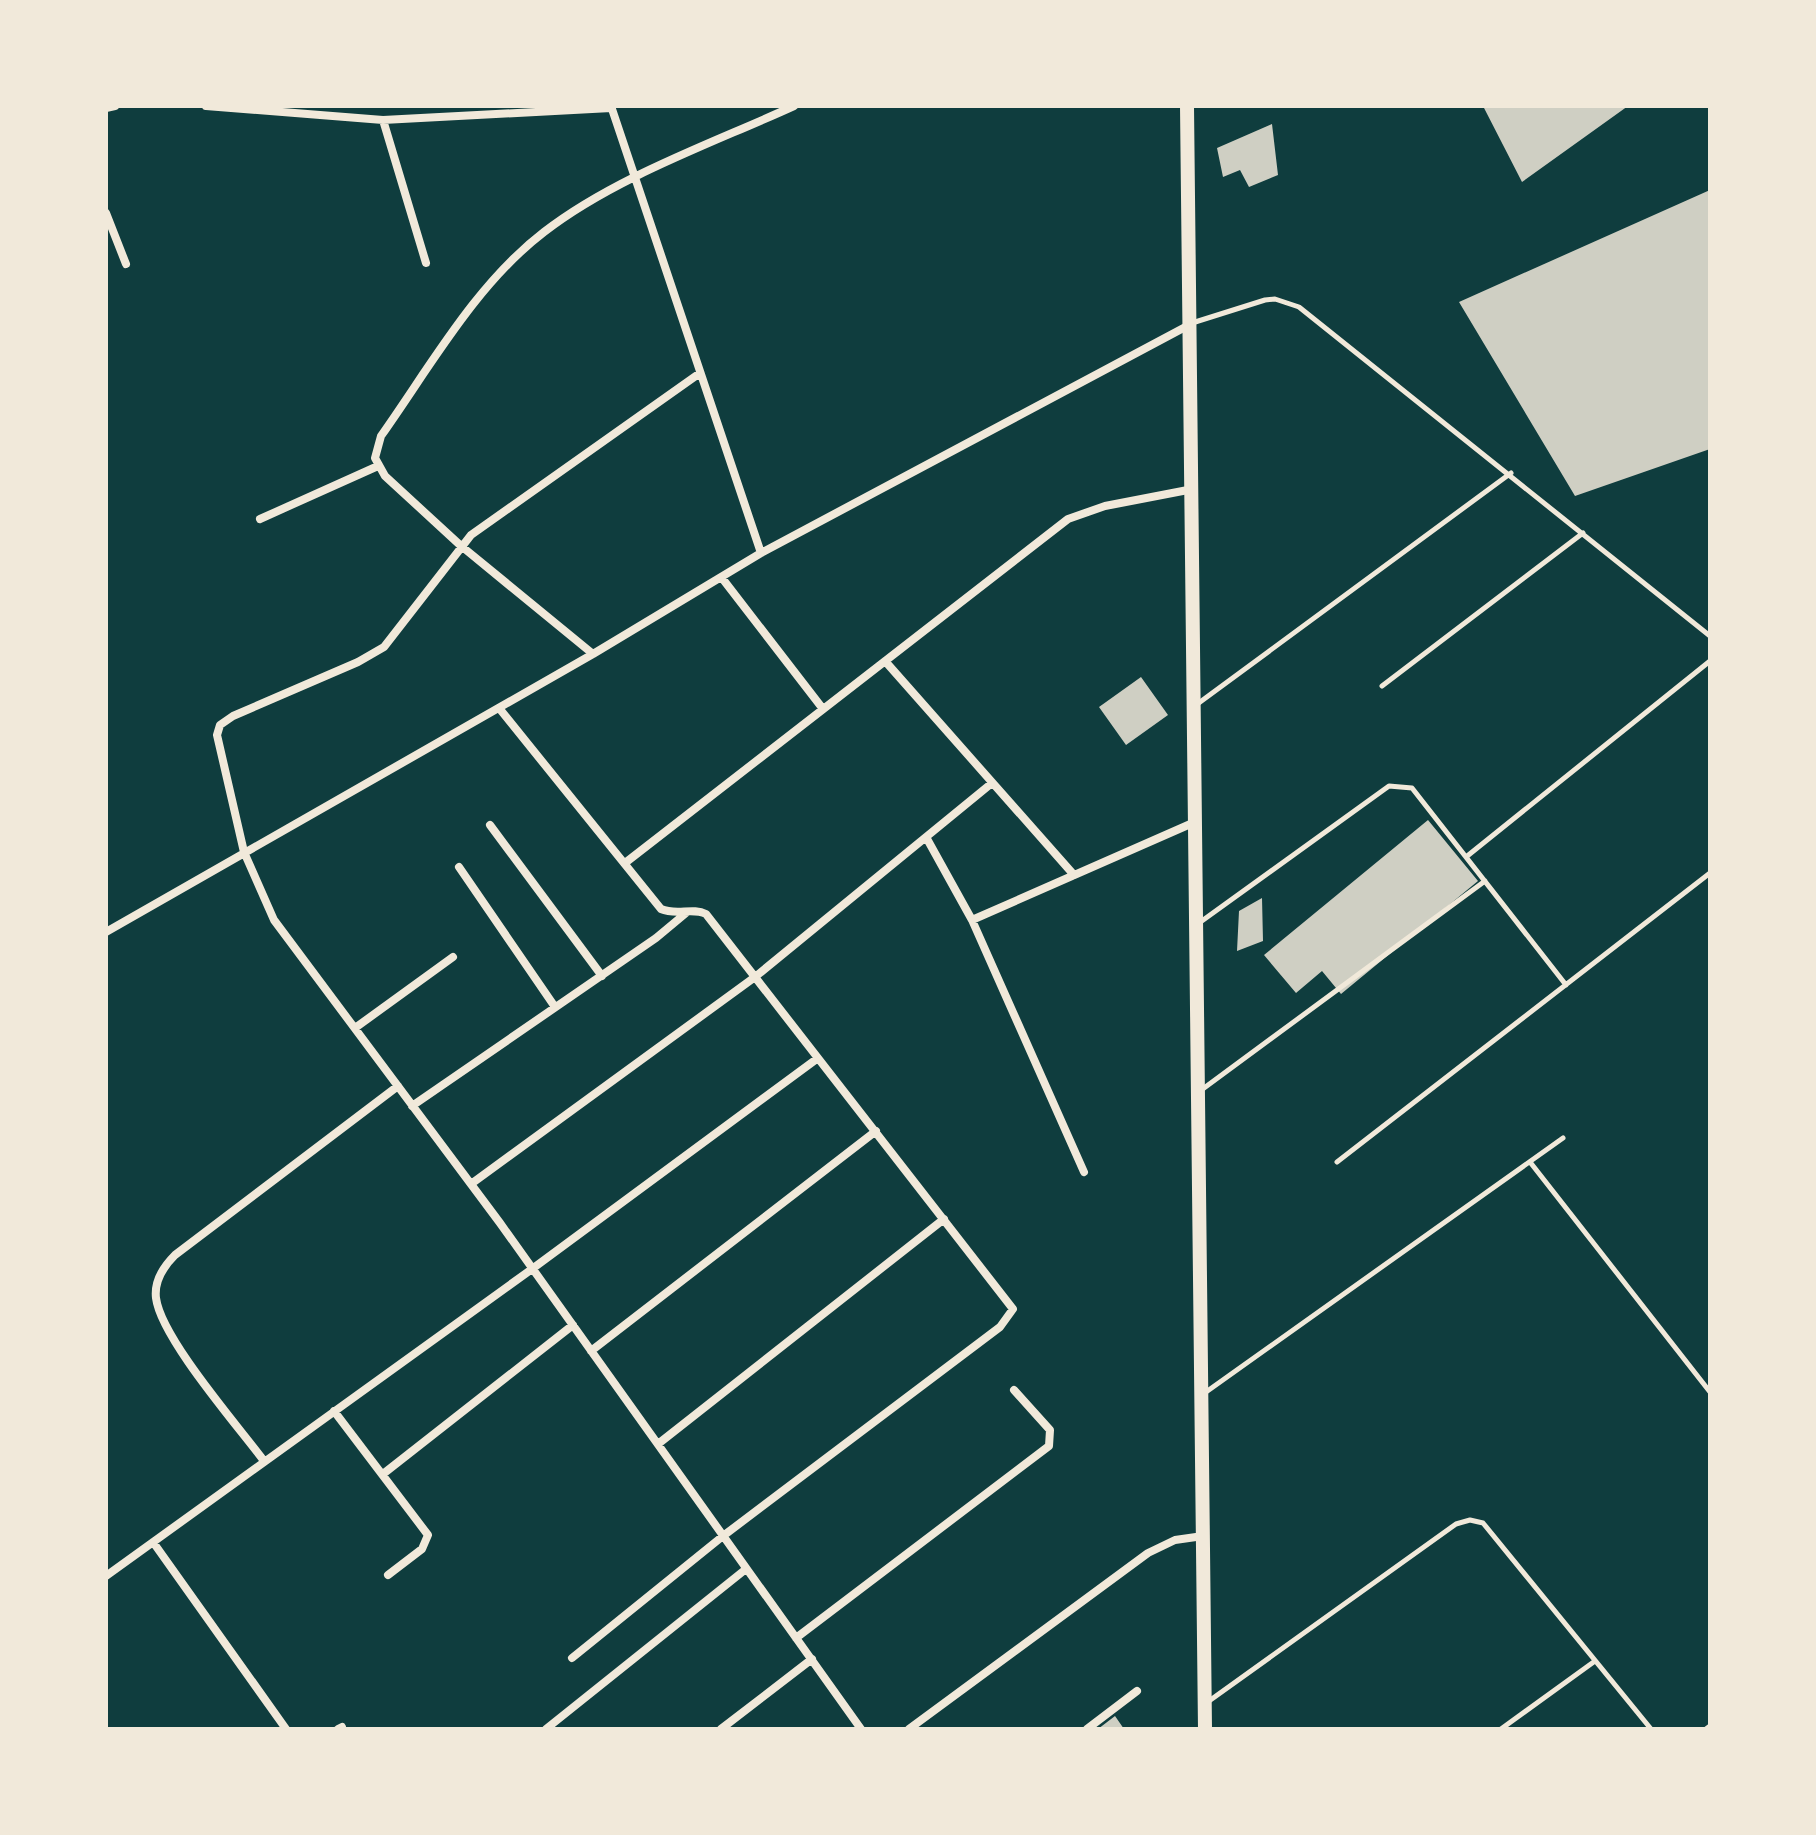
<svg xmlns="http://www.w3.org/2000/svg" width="1816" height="1835" font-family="'Source Serif 4',serif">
<rect width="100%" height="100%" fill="#0f3d3e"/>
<!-- building -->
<path fill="#cfcfc3" d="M1483,106H1628L1522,182Z
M1272,124L1278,175L1249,187L1240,170L1223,177L1217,148Z
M1710,190V449L1575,496L1459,302Z
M1141,677L1168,715L1126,745L1099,707Z
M1428,820L1478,881L1341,994L1322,971L1296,993L1264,955Z
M1262,898L1263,941L1237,951L1239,911Z
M1115,1716L1124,1729H1098Z"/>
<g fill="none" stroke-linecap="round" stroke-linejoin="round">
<!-- service -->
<path stroke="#f1e9da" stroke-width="5" d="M1192,323L1265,300L1275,299L1299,307L1710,636
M1382,686L1583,533
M1196,705L1511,473
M1466,857L1710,661
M1199,923L1389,786L1412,788L1566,985
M1200,1091L1485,881
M1337,1162L1710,873
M1530,1162L1710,1392
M1206,1392L1563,1138
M1209,1701L1456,1524L1470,1520L1483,1523L1651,1729
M1501,1729L1595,1661
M1706,1729L1710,1726"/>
<!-- minor -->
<path stroke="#f1e9da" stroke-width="8" d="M206,106L383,120L611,108
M611,106L761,553
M106,108L115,106
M383,120L426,263
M106,213L126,264
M700,373L471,535L384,647L358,662L233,716L220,725L217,735L244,852L274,920L500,1223L861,1729
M260,519L378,466
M722,578L823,709
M593,654L460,545L385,476L375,458L381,436C430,367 476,284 544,232C615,177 713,143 794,106
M885,661L1074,875
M499,708L661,909C677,916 692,907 706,914L1013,1309L1000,1327L723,1536L572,1658
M490,825L602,976
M926,837L972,920L1084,1172
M625,863L1068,519L1105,506L1193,489
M459,867L555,1007
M972,920L1195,822
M106,932L593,654L761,553L1191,324
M355,1028L453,957
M412,1106L656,938L686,913
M471,1184L755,977L992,783
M591,1351L876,1131
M334,1411L428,1535L422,1549L388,1575
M658,1444L944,1219
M264,1461C238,1426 161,1338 156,1298C154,1281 163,1267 175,1255L398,1086
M383,1474L573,1325
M153,1542L286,1729
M106,1576L532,1269L818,1058
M796,1638L1049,1446L1050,1430L1014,1390
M338,1729L342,1727
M546,1729L746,1569
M721,1729L812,1659
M909,1729L1148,1553L1175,1540L1203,1536
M1087,1729L1137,1691"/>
<!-- tertiary -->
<path stroke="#f1e9da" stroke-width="14" d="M1187,106L1205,1729"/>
</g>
<!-- border -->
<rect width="1816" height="1835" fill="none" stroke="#f1e9da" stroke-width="216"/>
</svg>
